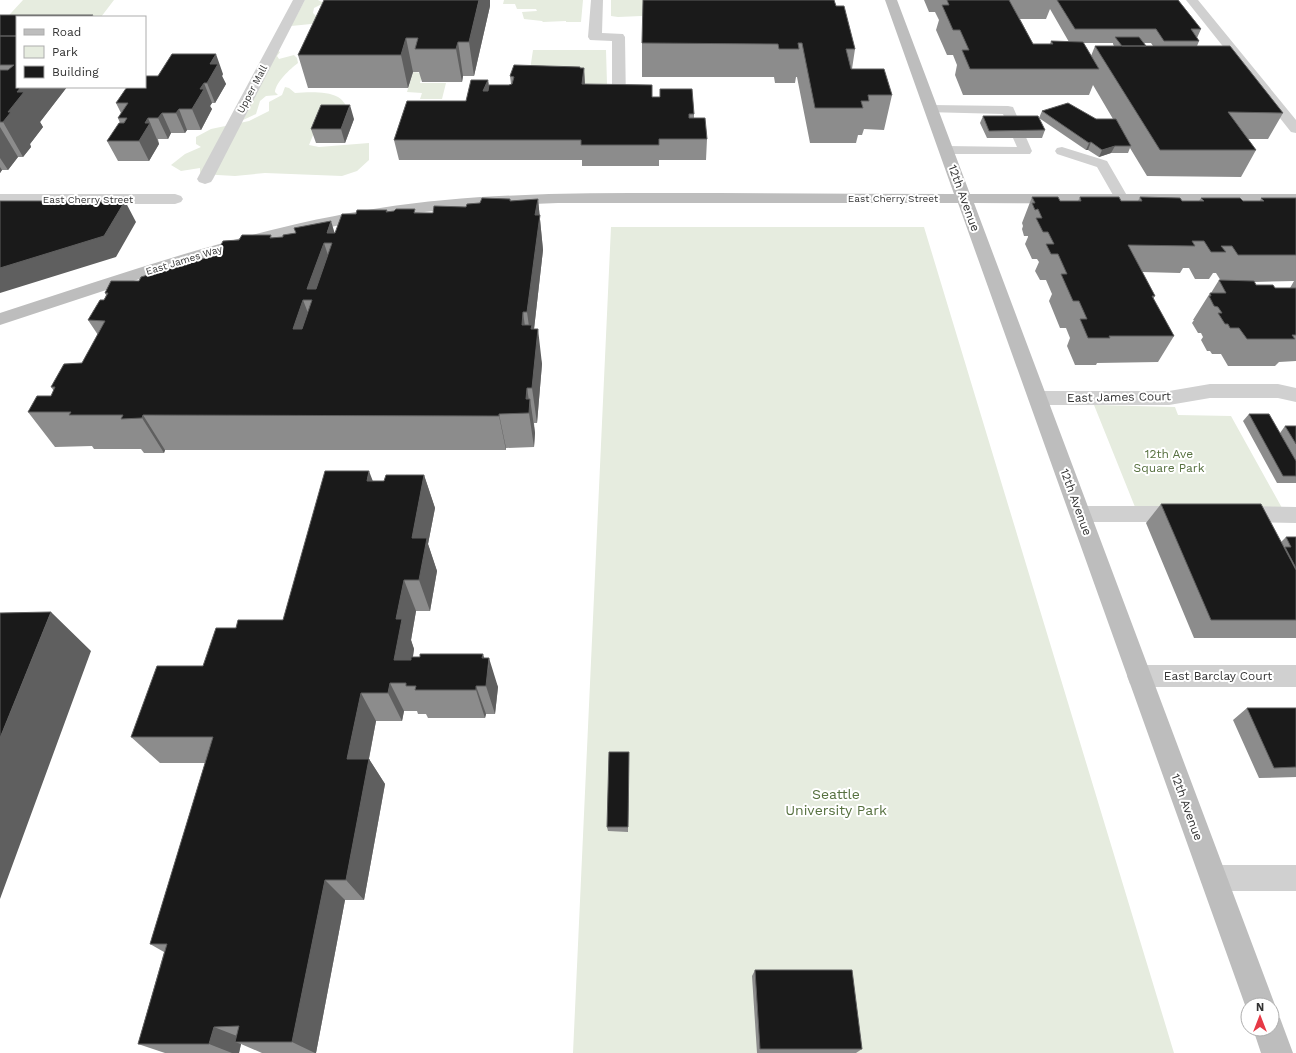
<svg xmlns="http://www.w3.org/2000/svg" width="1296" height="1053" font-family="'Work Sans',sans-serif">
<rect width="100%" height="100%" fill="#fff"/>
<!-- green -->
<path fill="#e6ecdf" d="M23,0H114L101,17H17L0,25Z
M305,0H318L322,2V4L314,8L313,13L317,17L316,22L311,24L291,26Z
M504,0H583L581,22H566V21L543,22L542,21L524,19L522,12L537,11L536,9H517L515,4H503Z
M611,0H734L689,14L618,17L611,16Z
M533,50H606L607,84L528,83Z
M278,51L280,52L277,56L279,59L294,55L297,58L298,63C290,69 276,82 275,92L278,95L266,96L260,101L256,114L243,120Z
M413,72L423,73L420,83H446L442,99H420L422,93L407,92Z
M285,87L289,88L295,93C308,92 327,91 338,97C342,99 345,104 347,107L320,118L309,145L319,147L369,143V160L357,171L342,176L265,173L235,176L200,174V168L181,171L171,165L185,154L201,147L196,144V137L211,129L249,121L269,111V102L282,95Z
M611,227H924L1174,1053H573Z
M1094,405L1175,407L1178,415L1231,416L1282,508L1135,507Z"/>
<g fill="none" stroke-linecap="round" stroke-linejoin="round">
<!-- service -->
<path fill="#d0d0d0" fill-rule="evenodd" d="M931,105L1008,106L1013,107L1020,123L1018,126H1008L1003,114L926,112L924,109L926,106Z
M1020,134L1025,135L1032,151L1030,154H946L941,153L939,150L941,147L946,146L1017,147L1013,138L1015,135Z
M1062,147L1107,161L1129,199L1127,202L1122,203L1117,202L1097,167L1057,154L1055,151L1057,148Z
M1081,506H1180L1187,508L1190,514L1187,520L1180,522H1081L1074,520L1071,514L1074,508Z
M1240,506L1296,507V523L1240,522L1233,520L1230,514L1233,508Z
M1213,865H1296V891H1213L1204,887L1200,878L1204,869Z"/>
<!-- pedestrian -->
<path fill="#d0d0d0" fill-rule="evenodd" d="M293,0H305L213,179L211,182L205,184L199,182L197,179Z
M591,0H603L602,33L623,34L625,37L626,105L624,108L619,109L614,108L612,105V41L590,40L588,37Z"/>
<!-- minor -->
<path fill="#d0d0d0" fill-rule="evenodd" d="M1186,0H1198L1296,120V133L1291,132Z
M0,194H175L181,196L183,199L181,202L175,204H0Z
M1210,384H1278L1296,388V402L1278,398H1210L1169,405H1038L1031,403L1028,398L1031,393L1038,391H1169Z
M1139,665H1296V687H1139L1130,684L1127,676L1130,668Z"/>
<!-- secondary -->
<path fill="#bdbdbd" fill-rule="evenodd" d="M885,0H897L970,194H1296V204L974,203L1275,1005L1272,1013V1005H1248V1013L1245,1005L958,203H558L486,206L414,213L344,224L245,247L176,267L0,325V313C125,273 249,228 380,208C477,193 574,193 672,193C766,193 860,194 954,194Z
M1272,1015L1280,1018L1293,1053H1261L1253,1029H1272Z"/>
</g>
<!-- wall -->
<path fill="#8c8c8c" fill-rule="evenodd" d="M924,0H1178L1201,29L1197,38L1199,41L1197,46L1283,113L1268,139H1247L1256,150L1241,177L1147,176L1130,148L1128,153H1111L1099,157L1088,150H1086L1039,118L1042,111L1096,119H1113L1093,85L1089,95H963L955,75L957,65L953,55H947L936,30L939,20L935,12H929ZM1050,9L1069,42L1051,41L1050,44H1033L1020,19H1046ZM1083,43H1113V44L1114,46H1095L1091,56ZM1144,43H1151L1153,46H1146Z
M490,6L474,76H463L462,82H422L419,72H413L408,88H308L298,55Z
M836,6L855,49L852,69L892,95L884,130L864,129L862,135H858L856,143H810L797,77H796L795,83H775L774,77H642V43Z
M0,15H93L94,17H17V87H67L40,122L43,127L30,144L31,147L23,157H18L8,170H2L0,173Z
M580,67V68H584L585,84L652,97L694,114V118L707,139L706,160H659V166H582V160H399L394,140L466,101L488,80L489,88L509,85L511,84L510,76Z
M223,74L222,76L226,84L215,103H212L210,106L212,109L201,130H187L185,133H171L168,139H158L159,144L149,161H118L107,141L120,123L118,118L121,113L116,103Z
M983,116L1045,130L1042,138H987L980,123Z
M354,119L345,143H316L311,129Z
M1032,197L1060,201H1078L1080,197L1121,201H1138L1140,197L1182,201H1199L1201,198L1243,201H1260L1261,198H1296V361L1279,362L1275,366H1228L1221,354H1212L1210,351H1207L1201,340L1203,337L1201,333H1198L1192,323L1194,320H1193L1210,293H1211L1219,280L1221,281L1216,273H1213L1209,279H1195L1189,268H1183L1180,273L1142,272L1155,296L1153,299L1174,336L1158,362L1097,363L1096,365H1075L1067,346L1070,338L1066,328H1060L1049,301L1052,294L1046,280H1040L1035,271L1039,262L1037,259H1032L1025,244L1028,237V236H1024L1022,229L1023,226L1022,223ZM1294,281L1290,288H1275L1256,285L1254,282Z
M510,199L511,201L538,199L543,250L534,329L542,364L537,423H534L535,433L534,447L506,448V450H165L164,453H144L141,449H94L92,446L55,447L28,412L51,396L54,391L51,387L82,363L98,335L88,320L104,300L106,295L105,293L216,255L239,240L271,235L272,238L283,237L335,233L356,214L387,211L433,213L466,207L480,203Z
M1249,414L1280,433L1285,426H1296V483H1277L1243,421Z
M424,475L435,508L428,544L437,571L430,611H416L411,640L414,649L413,657L484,658L498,687L495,714H486L485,718H428L426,714H418L417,711H404L402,721H376L369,759L385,784L364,900H345L316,1053H262L241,1044L239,1053H165L138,1044L164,952L150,944L205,763H160L131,737L203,666L283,620L373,481H384Z
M1161,504L1281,542L1286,537H1296V638H1194L1146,523Z
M1247,708H1296V777L1259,778L1233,720Z
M629,757L628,832L608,831L607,827Z
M755,970L862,1049L856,1053H757L752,976Z"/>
<!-- shaded-wall -->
<path fill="#5f5f5f" d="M479,0H490V6L474,76L469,42Z
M406,38L413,72L408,88L401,55Z
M458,42L463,76L462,82L456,49Z
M216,54L223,74L222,76L226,84L215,103L207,83L210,64Z
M584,68L585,88L582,84Z
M488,80L491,100L483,91Z
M204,83L212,103L210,106L212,109L201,130L192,109L200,89Z
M21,87H67L40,122L43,127L30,144L31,147L23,157L3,122L17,92Z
M350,105L354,119L345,143L341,129Z
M179,109L187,130L185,133L176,113Z
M162,113L171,133L168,139L158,118Z
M148,118L159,144L149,161L139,141L145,123Z
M0,127L18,157L8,170L0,158Z
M1091,142L1088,150H1086L1089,143Z
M1115,146L1111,153L1099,157L1102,150Z
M0,167L2,170L0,173Z
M538,199L543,250L533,338L538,329L542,364L537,423L532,388V348L527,312L535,215Z
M125,201L136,222L116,257L0,293V268Z
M331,221L342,257L332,243L327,233Z
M324,243L336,279L320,324L307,289Z
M303,300L317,336L293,329Z
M523,312L528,348L522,325Z
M527,388L530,407V399L535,433L534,447L529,413L526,399Z
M499,414L506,448V450L499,416Z
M143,415L165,450L164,453L142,418Z
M369,471L382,505L367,481Z
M424,475L435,508L428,544L437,571L430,611L419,580L412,538Z
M404,580L416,611L411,640L414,649L408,686L394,660L396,619Z
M51,612L91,651L0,899V738Z
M483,654L488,670L489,658L498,687L495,714L486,686L482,658Z
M390,683L404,711L402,721L388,693Z
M476,686L486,714L485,718L476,690Z
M361,693L376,721L364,784L347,759Z
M369,759L385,784L364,900L346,880Z
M325,880L345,900L316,1053H315L292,1042Z
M214,1027L242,1038L235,1042L241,1044L239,1053H232L209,1044Z"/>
<!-- building -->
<path fill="#1a1a1a" stroke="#5f5f5f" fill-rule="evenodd" d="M324,0H479L469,42H458L456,49H415L418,38H406L401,55H298Z
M643,0H834L836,6H844L855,49H846L851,69H884L892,95H868L869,101H861L863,108H815L802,43H798L799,49H779L778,44L642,43Z
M947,0H1009L1033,44H1053L1051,41L1083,42L1099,69H970L962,50H969L960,30H953L942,5H949Z
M1057,0H1178L1201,29H1191L1199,41H1164L1156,29H1075Z
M0,15H93L91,17H17V36H0Z
M0,36H17V87H21L17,92H24L8,112H11L3,122H0V70H8L14,65H0Z
M1115,37H1139L1146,46H1122Z
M1095,46H1230L1283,113L1228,112L1256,150H1160Z
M172,54H216L210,64H218L207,83H204L200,89H204L192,109H179L176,113H162L158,118H148L145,123H150L139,141H107L119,123H124L127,118H118L128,103H116L127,87H145V76H158Z
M514,65L580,67V68H584L582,84L652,85V97H660V89H692L694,114H689V118H705L707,139H659V145H581V140H394L407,101H466L471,80H488L483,91H488L489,85H509L512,84L514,77L510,76Z
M1068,103L1096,119H1116L1131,146H1115L1102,150L1091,142L1089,143L1042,111Z
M321,105H350L341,129H311Z
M983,116H1038L1045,130L989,131Z
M1032,197H1058L1060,201H1081L1080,197H1119L1121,201H1142L1140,197L1180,198L1182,201H1204L1201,198H1240L1243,201H1264L1261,198H1296V255H1238L1232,246H1221L1226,252H1211L1204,241H1192L1195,246L1128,245L1155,296H1152L1174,336H1109L1110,338H1088L1080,319H1087L1079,301H1073L1061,274H1067L1058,254H1051L1046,244H1054L1048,232H1043L1036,218H1042L1038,209L1035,210L1032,203H1035Z
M482,198L510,199V201L538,199L535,215H540L527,312H523L522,325H532L531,329H538L532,388H527L526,399H530L529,413L499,414V416L143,415L142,418L121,419L123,415H69L71,412H28L37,396H51L55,387H51L64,364L82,363L105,321L88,320L100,300H104L108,293H105L111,281H139L141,277L216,255L223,241L239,240L242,235H271L270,238L283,237V235L296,233L294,228L331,221L327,233H335L342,214H356L357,210H387L386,212L394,211L396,209H415L414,213H433L434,206L466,207L467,204L480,203ZM324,243H332L316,289H307ZM303,300H312L302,329H293Z
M0,201H125L104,236L0,268Z
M1219,280L1254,281L1256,285H1273L1275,288H1296V335H1292L1295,339H1247L1239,328H1230L1228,324H1225L1218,313H1222L1218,307L1214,306L1209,296H1211L1210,293H1226Z
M1249,414H1269L1296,461V476H1283Z
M1285,426H1296V444Z
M325,471H369L367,481H384L386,475H424L412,538H427L419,580H404L396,619H402L394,660H411V657H420V654H483L482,658H489L486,686H476V690H415L416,686H406V683H390L388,693H361L347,759H369L346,880H325L292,1042H235L239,1026L214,1027L209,1044H138L167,944H150L213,737H131L157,666H203L216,628H236L238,620H283Z
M1161,504H1261L1296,570V620H1211Z
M1286,537H1296V568L1285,547H1291Z
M51,612L0,738V613Z
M1247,708H1296V767L1274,768Z
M609,752H629L628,827H607Z
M755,970H852L862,1049H760Z"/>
<g text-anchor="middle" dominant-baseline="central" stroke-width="4" stroke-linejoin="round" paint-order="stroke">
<!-- far-street labels -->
<g font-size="10" fill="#333" stroke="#fff">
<text transform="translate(252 89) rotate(-62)">Upper Mall</text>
<text x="893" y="198">East Cherry Street</text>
<text x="88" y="199">East Cherry Street</text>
<text transform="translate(184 260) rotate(-17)">East James Way</text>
</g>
<!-- street labels -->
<g font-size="12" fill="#333" stroke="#fff">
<text transform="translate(964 198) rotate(70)">12th Avenue</text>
<text transform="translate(1119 397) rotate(-1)">East James Court</text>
<text transform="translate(1076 502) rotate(70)">12th Avenue</text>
<text x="1218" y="676">East Barclay Court</text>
<text transform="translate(1187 807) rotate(70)">12th Avenue</text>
</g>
<!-- park labels -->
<g font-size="12" fill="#56703f" stroke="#fff">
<text x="1169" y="454">12th Ave<tspan x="1169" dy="14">Square Park</tspan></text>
</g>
<!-- near-park labels -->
<g font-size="14" fill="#56703f" stroke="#fff">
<text x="836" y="794">Seattle<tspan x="836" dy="16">University Park</tspan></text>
</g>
</g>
<!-- legend -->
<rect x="16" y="16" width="130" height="72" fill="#ffffff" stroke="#adadad"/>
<rect x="24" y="29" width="20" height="6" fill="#bdbdbd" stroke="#adadad"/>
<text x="52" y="36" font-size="12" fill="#333333">Road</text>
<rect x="24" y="46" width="20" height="12" fill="#e6ecdf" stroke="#adadad"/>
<text x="52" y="56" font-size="12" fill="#333333">Park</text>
<rect x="24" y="66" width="20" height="12" fill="#1a1a1a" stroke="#adadad"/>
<text x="52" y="76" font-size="12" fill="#333333">Building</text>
<!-- north arrow -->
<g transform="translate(1260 1017)"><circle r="19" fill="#ffffff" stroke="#adadad"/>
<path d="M0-3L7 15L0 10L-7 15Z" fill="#e63946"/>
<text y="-6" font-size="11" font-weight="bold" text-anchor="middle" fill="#333333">N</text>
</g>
</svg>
